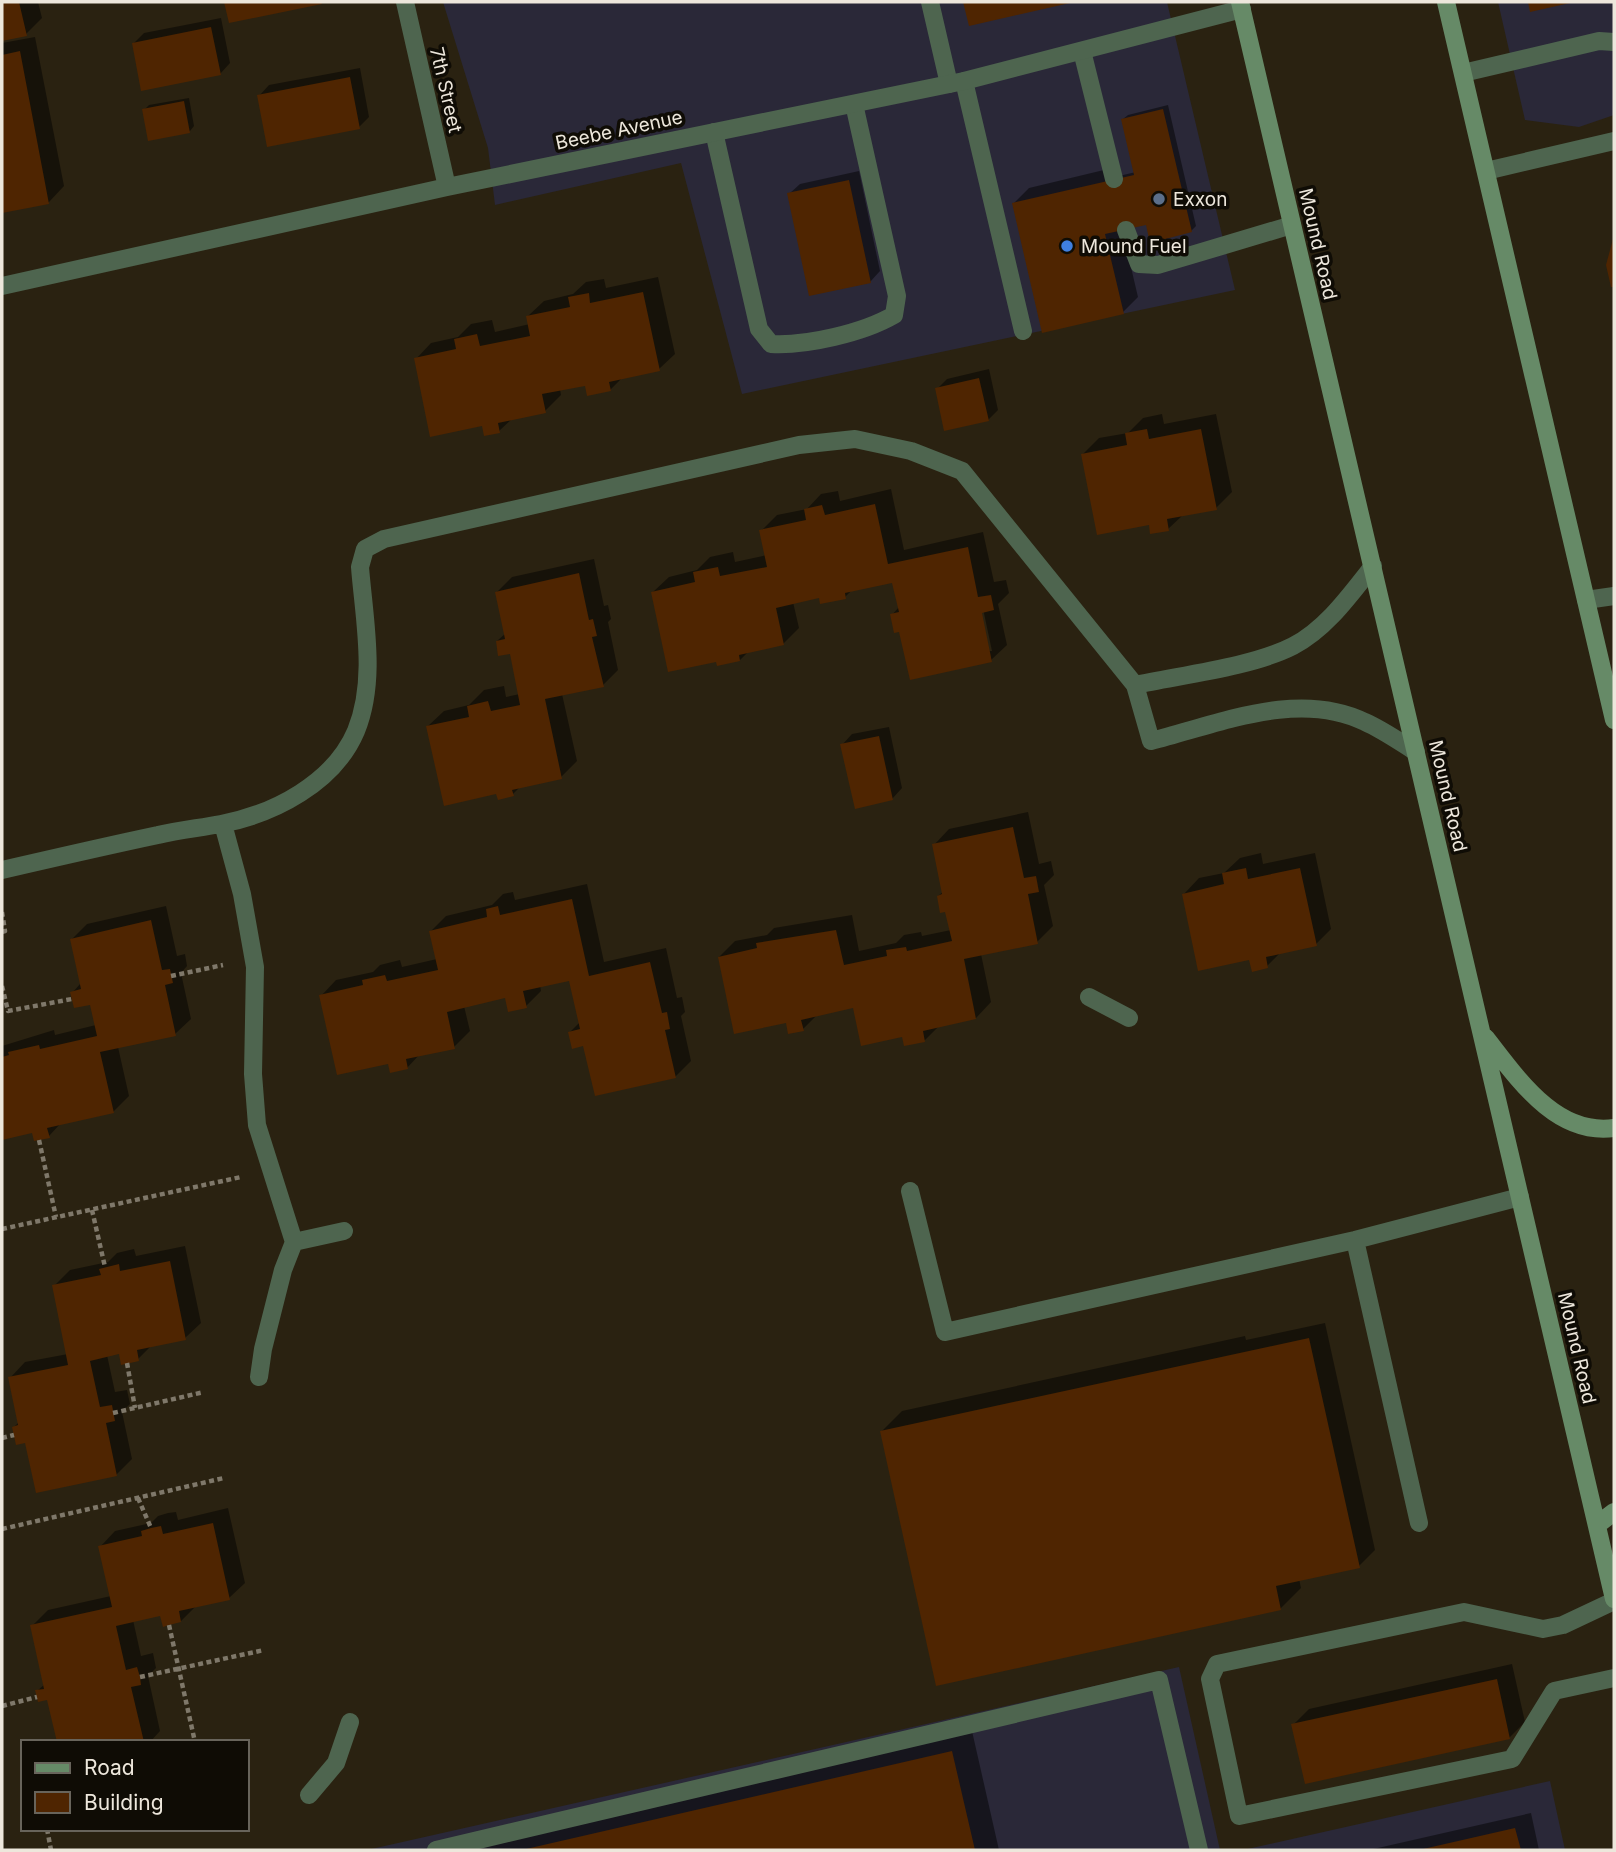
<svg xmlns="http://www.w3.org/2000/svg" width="1616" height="1852" font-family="Inter,sans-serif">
<rect width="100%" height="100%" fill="#2a2211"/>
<!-- commercial -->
<path fill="#2a2838" d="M443,2H1167L1235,290L742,394L681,163L495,205L488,148Z
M1498,2H1614V115L1579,127L1525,120Z
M1179,1667L1220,1850H367Z
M1550,1781L1565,1850H1243Z"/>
<!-- shadow -->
<path fill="#0007" fill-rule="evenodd" d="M2,2H38L42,18L26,34L2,40Z
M965,2H1067L970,23Z
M221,18L230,63L220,74L134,43L144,33Z
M35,37L64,186L49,202L2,211V43Z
M360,68L369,117L359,127L259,96L269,85Z
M189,98L194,126L190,131L144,110L149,105Z
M1168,105L1196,226L1191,231L1147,223L1122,229L1138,297L1123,312L1013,204L1029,188L1108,169L1110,178L1136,172L1123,119L1128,115Z
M859,171L880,271L870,282L789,194L800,184Z
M1614,243V285H1613L1608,265Z
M658,277L675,354L659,369L623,377L610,390L586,383L560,389L561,395L545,411L513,418L499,431L484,424L416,359L431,343L458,337L471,324L492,320L495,332L530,324L528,316L544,301L573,294L586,282L604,279L606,288Z
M989,369L998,410L988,420L937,389L947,379Z
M1162,414L1164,424L1216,414L1232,492L1216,508L1183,515L1168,529L1150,523L1083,454L1099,438L1128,433L1143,418Z
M891,489L904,550L983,532L994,582L1006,580L1009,593L998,604L1007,645L991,660L901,630L892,615L899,607L893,581L852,590L845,597L820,596L793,602L799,628L783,644L749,651L740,660L653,592L669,577L697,570L710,557L733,552L735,562L767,555L761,531L777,515L807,509L821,494L838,491L840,501ZM982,604L992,651H988L978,605Z
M594,559L604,606L608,605L611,619L608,622L618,670L603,685L562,694L577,761L561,777L521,786L513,794L498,792L428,726L444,711L469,705L484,690L504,686L506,697L520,694L511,652L497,641L506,633L497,592L512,577Z
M889,727L902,788L892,799L842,745L852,734Z
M1028,812L1039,864L1051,861L1054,875L1044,885L1053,926L1037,942L981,954L991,1002L976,1018L939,1026L925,1040L903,1035L854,1006L818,1014L803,1029L787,1020L719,957L735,941L767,935L774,928L852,915L859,951L896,943L904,935L921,932L922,936L951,930L947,910L938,896L944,891L934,845L949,829Z
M1261,853L1263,864L1315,853L1331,929L1316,944L1282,951L1267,966L1250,958L1184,894L1199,878L1224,873L1240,858Z
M587,884L604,962L666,948L677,998L682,997L685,1012L681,1016L691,1061L675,1077L585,1044L570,1032L580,1022L570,979L540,985L541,991L526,1006L507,996L464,1006L470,1031L454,1047L420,1054L407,1068L390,1062L321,996L336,980L373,972L380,965L400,960L402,967L437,959L431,931L446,916L492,905L503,894L513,892L515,900Z
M166,906L177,956L185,954L187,966L181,973L191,1019L175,1034L118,1047L129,1096L113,1112L61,1123L49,1136L33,1131L2,1138V1046L54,1030L55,1035L96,1025L91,1003L72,993L81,983L72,939L87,924Z
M185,1246L201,1323L185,1338L152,1345L138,1359L121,1352L107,1355L115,1392L127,1390L130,1404L122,1412L132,1459L116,1475L27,1441L14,1427L19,1422L10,1378L25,1362L68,1354L54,1286L70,1270L108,1262L117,1253L134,1249L136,1256Z
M1325,1323L1375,1550L1359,1566L1299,1579L1301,1588L1280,1609L881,1432L902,1411L1245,1336L1246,1340Z
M228,1508L245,1583L229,1598L196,1606L181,1621L161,1613L133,1620L141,1656L153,1653L156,1668L148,1676L160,1731L150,1742H59L49,1698L37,1691L45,1684L32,1626L48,1610L111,1596L100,1547L115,1531L151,1523L158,1516L168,1513L176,1512L178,1520Z
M1512,1664L1525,1722L1509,1738L1293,1725L1309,1709Z
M972,1731L999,1850H456Z
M1531,1813L1539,1850H1369Z"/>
<!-- building -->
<path fill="#4f2501" d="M2,2H19L27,36L2,41Z
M224,2H321L322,4L229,23Z
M963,2H1070V3L969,26Z
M1528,2H1570V3L1530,12Z
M211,27L221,75L141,91L132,43Z
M20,51L49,204L2,213V55Z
M350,77L360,129L267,147L257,95Z
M184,101L190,133L148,141L142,109Z
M1163,109L1192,232L1150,243L1146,225L1105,234L1124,314L1042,333L1012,203L1134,175L1121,119Z
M849,180L871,283L809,296L787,193Z
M1613,239L1614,287H1611L1606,265Z
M643,292L660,371L609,382L611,391L587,396L585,386L542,394L546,413L498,423L500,433L484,436L482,426L430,437L414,358L456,349L454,339L477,334L480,346L530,336L526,316L570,307L568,297L589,293L590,303Z
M979,378L989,421L944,431L935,388Z
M1147,429L1149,439L1201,429L1217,510L1167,519L1169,531L1150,534L1149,525L1097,535L1081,454L1127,445L1125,433Z
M875,504L888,564L968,547L978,597L991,595L994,610L982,613L992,662L910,680L899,632L894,633L890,614L899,612L892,583L845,593L846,599L820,604L819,598L776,608L784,645L739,655L740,661L717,666L716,662L668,672L651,592L695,582L693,572L718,567L720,576L767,567L759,530L806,520L804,509L822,505L825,515Z
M579,573L589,620L593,619L597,636L592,637L604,687L545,699L562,779L512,790L514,796L498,800L496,794L444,806L426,726L469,717L467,706L488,701L491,711L520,705L510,654L498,656L496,641L505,639L495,592Z
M879,736L893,800L855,809L840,744Z
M1013,827L1024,878L1036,876L1039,892L1028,894L1038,944L964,959L976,1019L923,1031L925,1042L904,1046L902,1037L861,1046L853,1008L801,1020L804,1031L788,1034L786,1023L734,1034L718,957L757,948L756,943L836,930L844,965L887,956L886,950L906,947L907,951L952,941L945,912L940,913L937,896L942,894L932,844Z
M1246,868L1248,879L1300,868L1317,946L1266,957L1268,968L1252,972L1249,960L1198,971L1182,894L1224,884L1222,873Z
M572,899L589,976L650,962L662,1013L667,1012L670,1029L665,1030L676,1078L595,1096L583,1046L572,1049L568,1032L580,1029L569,981L523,991L527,1008L508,1012L505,998L447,1012L455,1049L406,1059L408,1069L390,1073L388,1064L337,1075L319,995L363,985L362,980L385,975L387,981L438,970L429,931L487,917L486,909L498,906L500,915Z
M151,920L162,970L170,969L173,983L165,985L176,1036L100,1052L114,1113L47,1128L50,1138L34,1141L32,1133L2,1140V1057L9,1055L8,1052L39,1045L40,1049L97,1036L90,1005L74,1008L70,992L81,989L70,939Z
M170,1261L186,1340L137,1350L139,1361L121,1365L119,1354L90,1361L100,1407L112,1405L115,1421L106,1423L117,1476L36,1493L25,1443L16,1445L12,1427L18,1425L8,1377L68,1365L52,1285L101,1275L99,1269L119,1264L120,1271Z
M1309,1338L1360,1568L1276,1586L1281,1610L936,1686L880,1431Z
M213,1523L230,1600L179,1611L181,1622L169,1625L163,1627L160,1616L116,1626L126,1670L137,1667L140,1677L141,1685L131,1687L144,1742H57L47,1700L38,1702L35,1690L44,1689L30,1625L112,1607L98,1546L142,1536L141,1531L151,1528L161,1526L163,1534Z
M1497,1679L1510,1739L1305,1784L1291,1724Z
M952,1751L975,1850H526V1849Z
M1515,1828L1521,1850H1423V1849Z"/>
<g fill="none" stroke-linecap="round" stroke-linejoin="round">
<!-- path -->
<path stroke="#7f786a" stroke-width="4.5" stroke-dasharray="5 3.5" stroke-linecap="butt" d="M2,912L5,931L2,932
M171,976L223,965
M2,986L8,1011L72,999
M39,1140L56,1217
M92,1210L105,1267
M2,1229L241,1177
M127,1363L135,1408
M113,1413L204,1392
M2,1438L14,1435
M138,1498L151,1528
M2,1529L224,1478
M169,1625L195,1742
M140,1677L264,1650
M2,1706L37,1697
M47,1829L51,1850"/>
<!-- service -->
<path stroke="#4e654f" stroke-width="18" d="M930,2L949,84
M1082,51L1114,179
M1463,73L1599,41L1614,42
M964,81L1023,331
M714,132L759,329L771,344C806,346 863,333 894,315L897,296L854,104
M1126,230L1139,264L1158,265L1292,225
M1586,600L1614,596
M1135,685C1181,675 1252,667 1293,646C1326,629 1350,595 1373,566
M223,824L242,894L255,967L253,1074L257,1125L294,1242L283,1270L263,1349L259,1377
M2,870C54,858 106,846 158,835C179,830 200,828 221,824C274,814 334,783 356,731C377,680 364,619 360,567L365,549L384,539L799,445L855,439L911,451L962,471L1135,685L1151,741C1219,724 1298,689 1365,722C1383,730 1400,742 1416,752
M1089,997L1129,1018
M910,1191L945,1332L1355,1240L1520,1197
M1355,1240L1419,1523
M294,1242L344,1231
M1614,1601L1563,1625L1543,1629L1464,1612L1217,1664L1210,1679L1239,1816L1512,1759L1554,1691L1614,1678
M309,1795L336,1763L350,1722
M436,1850L1159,1680L1199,1850"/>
<!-- minor -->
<path stroke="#4e654f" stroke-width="18" d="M405,2L447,187
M1486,171L1614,141
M2,286L447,187L964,81L1242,9"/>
<!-- secondary -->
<path stroke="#668a67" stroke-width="18" d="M1240,2L1614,1599
M1446,2L1614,720
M1486,1038C1518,1079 1556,1136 1614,1128
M1597,1525L1614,1512"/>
</g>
<!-- markers -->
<circle fill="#5c6f8a" stroke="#0f0c05" stroke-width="2.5" cx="1159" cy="199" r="7"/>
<circle fill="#3f7fe0" stroke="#0f0c05" stroke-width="2.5" cx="1067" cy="246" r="7"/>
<g text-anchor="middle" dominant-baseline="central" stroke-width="7" stroke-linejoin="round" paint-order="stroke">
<!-- street labels -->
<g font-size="19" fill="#ede7dc" stroke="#0f0c05">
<text transform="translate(446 90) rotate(77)">7th Street</text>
<text transform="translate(619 130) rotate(-12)">Beebe Avenue</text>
<text transform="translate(1318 244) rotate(77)">Mound Road</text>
<text transform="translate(1448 796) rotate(77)">Mound Road</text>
<text transform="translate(1577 1348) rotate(77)">Mound Road</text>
</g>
<!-- poi labels -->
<g font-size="19" fill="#ede7dc" stroke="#0f0c05" text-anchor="start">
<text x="1173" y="199">Exxon</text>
<text x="1081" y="246">Mound Fuel</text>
</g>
</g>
<!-- border -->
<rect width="1616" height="1852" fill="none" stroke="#ede7dc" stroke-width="7"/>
<!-- legend -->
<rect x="21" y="1740" width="228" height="91" fill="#0f0c05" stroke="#68645b" stroke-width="2"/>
<rect x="35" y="1763" width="35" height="10" fill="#668a67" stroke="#68645b" stroke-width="2"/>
<text x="84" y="1775" font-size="21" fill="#ede7dc">Road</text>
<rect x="35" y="1792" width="35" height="21" fill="#4f2501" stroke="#68645b" stroke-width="2"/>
<text x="84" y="1810" font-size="21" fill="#ede7dc">Building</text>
</svg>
